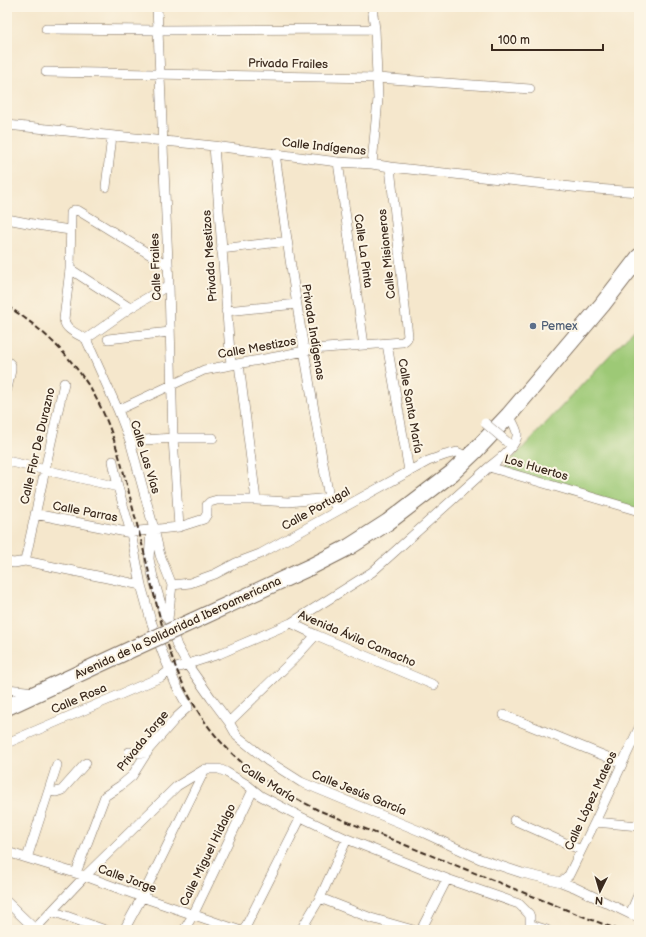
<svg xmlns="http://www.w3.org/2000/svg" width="646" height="937" font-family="'Balsamiq Sans',sans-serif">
<rect width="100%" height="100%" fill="#fcf5e5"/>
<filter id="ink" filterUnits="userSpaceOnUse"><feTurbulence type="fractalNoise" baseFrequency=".025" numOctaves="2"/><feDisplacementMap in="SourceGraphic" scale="8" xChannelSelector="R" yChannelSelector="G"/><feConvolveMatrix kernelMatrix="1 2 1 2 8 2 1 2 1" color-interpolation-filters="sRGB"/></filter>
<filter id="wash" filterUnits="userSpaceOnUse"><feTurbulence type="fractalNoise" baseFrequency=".012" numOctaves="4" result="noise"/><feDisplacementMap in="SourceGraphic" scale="16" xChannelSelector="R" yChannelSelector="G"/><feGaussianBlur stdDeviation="0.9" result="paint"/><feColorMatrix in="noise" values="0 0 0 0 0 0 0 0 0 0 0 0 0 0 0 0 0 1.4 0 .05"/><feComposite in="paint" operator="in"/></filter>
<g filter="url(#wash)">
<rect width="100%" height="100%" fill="#f5e7cc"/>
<!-- green -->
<path fill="#9dc976" stroke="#6c7a4a" d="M639,324V510L501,471Z"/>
</g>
<g filter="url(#ink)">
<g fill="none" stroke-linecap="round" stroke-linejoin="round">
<defs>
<path id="street" d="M157,7L169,285L173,438L179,527
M46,29L158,30L375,29
M46,72L377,78L530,89
M7,125L214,146L338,162L372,164L390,167L581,188L639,192
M214,146L231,365
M275,153C290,269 309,383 329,498L339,510
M338,162L364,345
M372,164L378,99L375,29L372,7
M106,187L112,136
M7,219L43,226L70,230
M221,249L287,241
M70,269L130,308
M226,311L297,304
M86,339L118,410L130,441L154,529L160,555L172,585L168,619L177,646L187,664L211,698L229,722L237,736L268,761L301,782L422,832L480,859L522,873L561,882L574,887L630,914L639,917
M86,339C78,334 65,330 64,319L70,269L71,213L74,210L79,211L167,265
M86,339L130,308L169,285
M108,339L170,332
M387,344L409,471
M7,361L11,365V370L7,389
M239,364L256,500
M118,410L204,370L281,356L313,349L402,342C405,341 407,340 408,336L390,167
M509,415C511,420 516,427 517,433C519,444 497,461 489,467L639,511
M130,441L173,438H213
M7,461L118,487
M35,514L131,533L139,531L179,527L204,519L207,514V505L210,502L217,500H256L288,502L329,498
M151,530L149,559L153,577L164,614L168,619
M25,561L64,383
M7,562L14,563L25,561L141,585
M172,585L190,583L215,574L236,563L260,554L339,510L428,461L445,455L457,452L468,457
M291,623L372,572L489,467
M7,689L35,692
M504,715L622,763
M229,722L295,658L316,635
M7,743L161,677L170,670L219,654L291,623L316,635L434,685
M129,752L147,753
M49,791L56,792L62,790L86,763
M514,820L581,850
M595,822L639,826
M7,852L85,876L142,897L238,930
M27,858L57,765
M76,873L105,796L120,786L132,776L149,749L177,717L188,707L176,685L163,654L151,621L141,585L131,533L118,487L113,461
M561,882L569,875L595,822L639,728
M320,898L371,918L413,930
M7,902L35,929
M52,911L105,930
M630,914L639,893
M531,925L547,930
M302,928L320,898L347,839
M34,930L85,876L177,786L205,769H219L226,772L246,784L261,796L301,817L347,839L447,879L519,904L529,914L530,917V930
M124,930L142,897L205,769
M184,930L193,915L253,790
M244,930L301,817
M421,930L447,879"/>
<path id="highway" d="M193,621L310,567L349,547L388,522L452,473L475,451L509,415L602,305L639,257
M7,707L136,647"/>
</defs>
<!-- street casing -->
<use href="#street" stroke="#7c6c5b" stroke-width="10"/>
<!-- highway casing -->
<use href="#highway" stroke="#7c6c5b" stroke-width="18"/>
<!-- street -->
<use href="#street" stroke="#fff" stroke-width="9"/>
<!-- highway -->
<use href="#highway" stroke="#fff" stroke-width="16"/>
<!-- rail -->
<path stroke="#3b2a1e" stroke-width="2" stroke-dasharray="6 3" stroke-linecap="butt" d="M7,306C47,331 82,367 102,410C116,440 124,473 132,505C139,532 146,559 152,586C163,630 172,669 196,708C215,740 243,767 274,786C288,795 303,802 318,810L587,918L619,930"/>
<defs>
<path id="street-bridge" d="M485,423L507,442"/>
<path id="highway-bridge" d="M136,647L193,621"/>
</defs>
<!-- street-bridge casing -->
<use href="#street-bridge" stroke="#7c6c5b" stroke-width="10" stroke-linecap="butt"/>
<!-- highway-bridge casing -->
<use href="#highway-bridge" stroke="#7c6c5b" stroke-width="18" stroke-linecap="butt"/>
<!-- street-bridge -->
<use href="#street-bridge" stroke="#fff" stroke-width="9"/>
<!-- highway-bridge -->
<use href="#highway-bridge" stroke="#fff" stroke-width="16"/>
</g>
</g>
<!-- markers -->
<circle fill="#5c6f8a" stroke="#fcf5e5" stroke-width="1.5" cx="533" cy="326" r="4"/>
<g text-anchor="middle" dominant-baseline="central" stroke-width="4" stroke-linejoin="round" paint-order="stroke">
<!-- street labels -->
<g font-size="12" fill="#3b2a1e" stroke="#fcf5e5">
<text transform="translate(288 64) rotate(1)">Privada Frailes</text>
<text transform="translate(324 147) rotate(6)">Calle Indígenas</text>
<text transform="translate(363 251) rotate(82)">Calle La Pinta</text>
<text transform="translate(387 254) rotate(-96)">Calle Misioneros</text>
<text transform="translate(210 256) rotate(-94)">Privada Mestizos</text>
<text transform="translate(156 267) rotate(-92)">Calle Frailes</text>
<text transform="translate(313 332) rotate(81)">Privada Indígenas</text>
<text transform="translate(257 348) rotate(-10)">Calle Mestizos</text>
<text transform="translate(410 406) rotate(80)">Calle Santa María</text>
<text transform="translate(38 446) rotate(-77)">Calle Flor De Durazno</text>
<text transform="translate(145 457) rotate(73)">Calle Las Vías</text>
<text transform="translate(536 468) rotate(16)">Los Huertos</text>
<text transform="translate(316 509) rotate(-29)">Calle Portugal</text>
<text transform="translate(85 512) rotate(11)">Calle Parras</text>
<text transform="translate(178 628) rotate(-25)">Avenida de la Solidaridad Iberoamericana</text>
<text transform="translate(357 639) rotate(23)">Avenida Ávila Camacho</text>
<text transform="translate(79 699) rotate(-23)">Calle Rosa</text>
<text transform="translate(143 741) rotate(-51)">Privada Jorge</text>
<text transform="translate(268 783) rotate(32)">Calle María</text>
<text transform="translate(359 793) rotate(22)">Calle Jesús García</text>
<text transform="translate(591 801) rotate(-65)">Calle López Mateos</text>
<text transform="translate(208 855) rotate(-64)">Calle Miguel Hidalgo</text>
<text transform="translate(127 879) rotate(20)">Calle Jorge</text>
</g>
<!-- service labels -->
<g font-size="12" fill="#4e5e75" stroke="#fcf5e5" text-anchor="start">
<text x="541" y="326">Pemex</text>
</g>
</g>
<!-- margin -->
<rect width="646" height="937" fill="none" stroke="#fcf5e5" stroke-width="24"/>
<!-- north arrow -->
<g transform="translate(600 891) rotate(185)" stroke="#fcf5e5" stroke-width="3" paint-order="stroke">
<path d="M0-3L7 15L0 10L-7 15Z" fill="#3b2a1e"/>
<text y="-6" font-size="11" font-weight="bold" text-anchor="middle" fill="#3b2a1e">N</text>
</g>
<!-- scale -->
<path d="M492 44v6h111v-6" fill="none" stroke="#3b2a1e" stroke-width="2"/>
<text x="498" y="44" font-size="12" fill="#3b2a1e" stroke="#fcf5e5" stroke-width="3" paint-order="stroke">100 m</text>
</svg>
